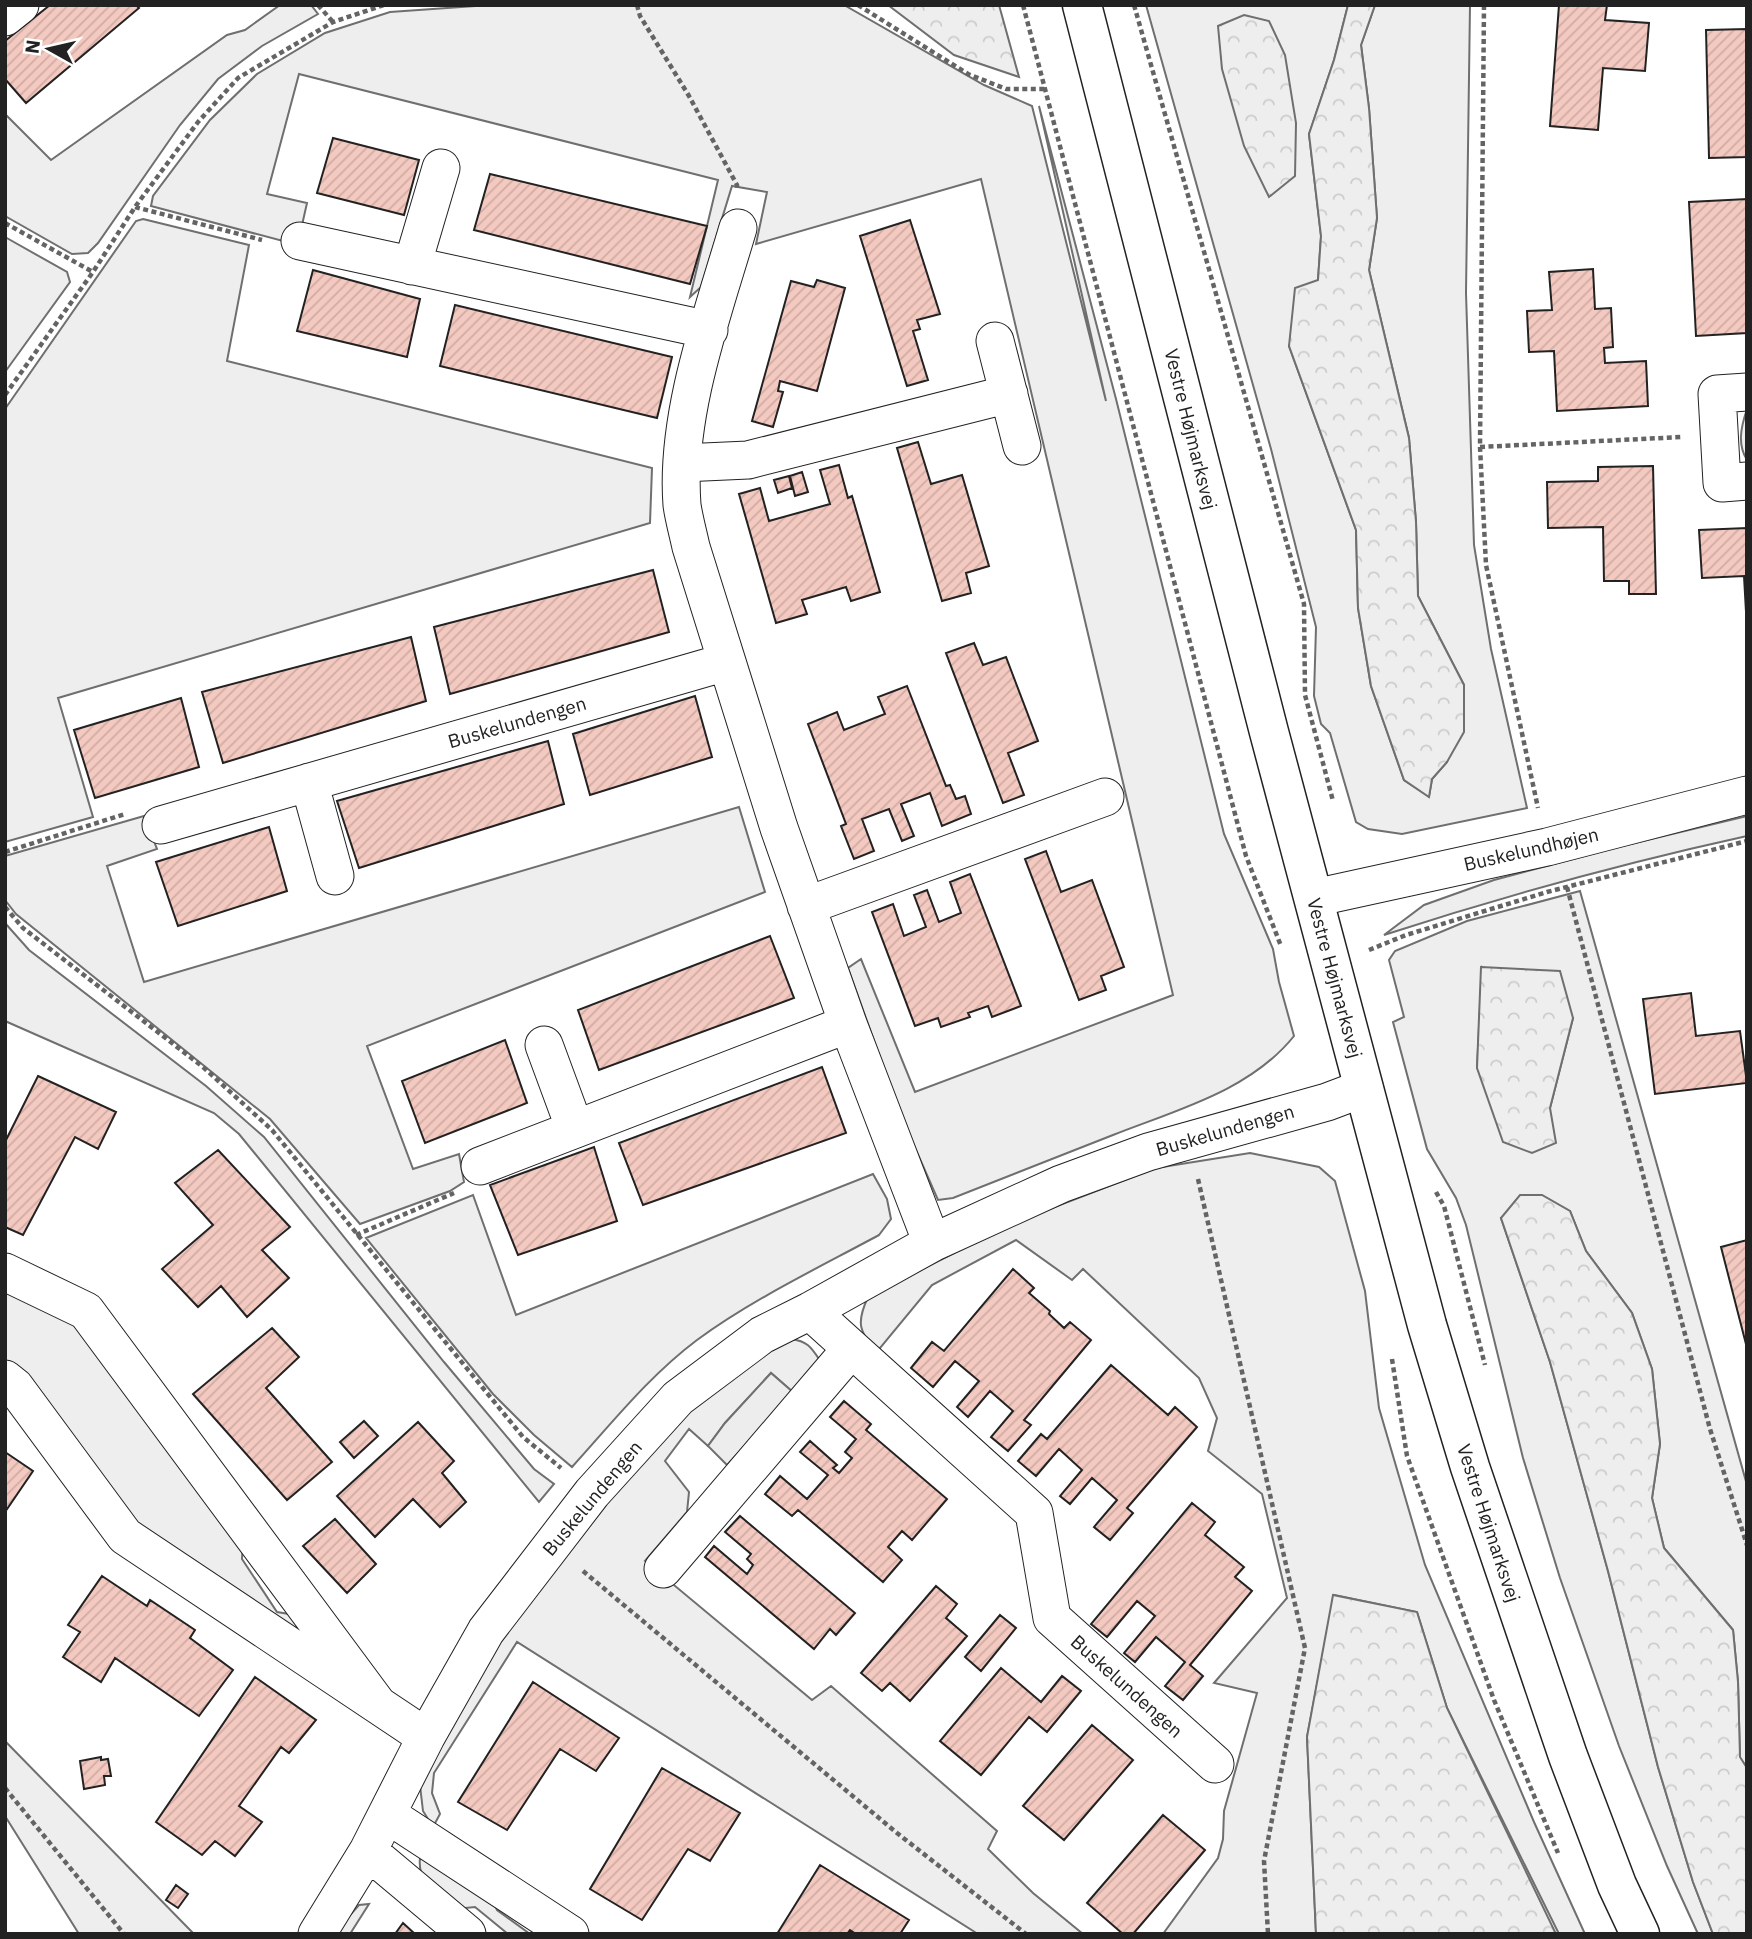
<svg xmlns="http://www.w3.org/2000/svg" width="1752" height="1939" font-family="'IBM Plex Sans',sans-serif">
<defs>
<pattern id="forest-crowns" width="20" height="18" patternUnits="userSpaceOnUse" patternTransform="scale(1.75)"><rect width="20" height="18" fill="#eee"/><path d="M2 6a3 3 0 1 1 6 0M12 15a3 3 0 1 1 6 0" fill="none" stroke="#ccc"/></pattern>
<pattern id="building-hatch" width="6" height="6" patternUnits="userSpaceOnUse" patternTransform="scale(1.75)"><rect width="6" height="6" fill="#f3c9c0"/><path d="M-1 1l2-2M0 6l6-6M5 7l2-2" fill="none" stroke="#d0aca5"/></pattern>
</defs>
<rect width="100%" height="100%" fill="#fff"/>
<!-- green -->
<path fill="#eee" stroke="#6f6f6f" stroke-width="2" fill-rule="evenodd" d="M280,5H311L318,14L262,46L218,79L180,125L98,243L88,253L72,254L5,216V114L51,160L227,35L245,30Z
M490,5H844L984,85L1032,106L1106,401L1039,106L1116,399L1224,834L1273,949L1279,982L1294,1036C1250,1091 1176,1110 1113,1135C1059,1156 1006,1177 953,1198L938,1200L901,1116L848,968L861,959L915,1092L1173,995L981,179L756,244L767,192L732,186L701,287L690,297L718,180L299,74L267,194L307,203L300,234L283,241L151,206L153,196L210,120L257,74L325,33L390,12Z
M1146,5H1348L1334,60L1309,134L1321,236L1318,280L1289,346L1356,530L1358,608L1371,686L1404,780L1429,796L1432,779L1447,762L1464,685L1418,596L1416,522L1409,438L1369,270L1377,218L1369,108L1361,45L1375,5H1470L1466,293L1474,545L1491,649L1527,808L1402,834L1368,829L1356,822L1330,733L1321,724L1314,696L1316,627L1271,449Z
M143,219L249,245L227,361L652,468L650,523L58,698L93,817L5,842V409L136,221Z
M5,237L67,272L70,282L5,372Z
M1747,409V460C1737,444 1741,427 1747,409Z
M739,807L765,892L367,1046L413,1169L459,1154L464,1182L450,1191L360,1224L270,1119L16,914L5,900V856L144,816L157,849L107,866L144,982Z
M1747,816V836C1624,863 1504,896 1384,935L1424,905L1494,880L1614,848Z
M1580,891L1747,1485V1768L1740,1758L1738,1682L1733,1630L1664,1548L1652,1498L1660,1444L1652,1369L1632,1313L1586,1251L1570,1211L1501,1218L1550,1362L1608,1571L1658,1767L1693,1882L1713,1934H1698L1667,1866L1619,1746L1560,1578L1523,1458L1466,1225L1456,1198L1427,1149L1393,1022L1404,1017L1389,960L1395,951L1467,921ZM1482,967L1573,1018L1550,1108L1477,1068Z
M5,923L29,950L206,1086L264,1137L444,1362L534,1469L554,1484L539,1502L239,1134L214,1113L5,1021Z
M1250,1153L1319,1167L1335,1181L1365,1291L1379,1408L1425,1565L1534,1822L1585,1934H1559L1447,1708L1417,1612L1334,1595L1307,1737L1316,1934H1163L1218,1858L1223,1839L1224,1811L1257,1693L1214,1683L1287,1598L1262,1494L1208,1451L1217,1418L1199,1378L1083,1269L1072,1280L1016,1240L932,1285L876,1353C859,1330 856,1323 868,1297L1013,1223L1156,1168Z
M873,1174L887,1199L891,1219L879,1235C818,1268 753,1299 697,1340C649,1376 612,1423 572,1467L534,1435L493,1394L366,1238L473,1195L516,1315Z
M5,1286L73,1319L243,1542L242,1559L277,1612L295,1615L302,1629L298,1638L155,1548L5,1366Z
M791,1339C807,1341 811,1347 819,1359L794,1393L771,1373L725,1423L708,1446L689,1429L665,1461L689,1492L687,1512L645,1561L812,1700L831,1686L997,1831L988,1849L1033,1893L1083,1934H978L517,1642L434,1773L432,1793L440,1814L433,1827L423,1811L419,1777L499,1639L570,1542L663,1434L738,1368Z
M5,1741L194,1934H79L5,1816Z
M420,1858L490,1892L497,1910L530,1934H508L475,1907L455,1909C437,1894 417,1883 420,1858Z
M369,1904L350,1934H333L359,1905Z"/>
<!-- forest -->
<path fill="url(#forest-crowns)" stroke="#6f6f6f" stroke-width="2" d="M888,5H999L1019,77L954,55Z
M1348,5H1375L1361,45L1369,108L1377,218L1369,270L1409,438L1416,522L1418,596L1464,685V732L1447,762L1432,779L1429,797L1404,780L1371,686L1358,608L1356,530L1289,346L1295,288L1318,280L1321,236L1309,134L1334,60Z
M1244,15L1269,21L1285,55L1296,123L1295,176L1269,197L1244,146L1222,69L1218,26Z
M1481,967L1560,971L1573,1018L1550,1108L1556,1143L1532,1153L1503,1142L1477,1068Z
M1520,1195H1542L1570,1211L1586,1251L1632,1313L1652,1369L1660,1444L1652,1498L1664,1548L1733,1630L1738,1682L1740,1757L1747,1768V1934H1713L1693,1882L1658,1767L1608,1571L1550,1362L1501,1218Z
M1333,1595L1417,1612L1447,1708L1556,1934H1316L1307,1737Z"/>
<!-- parking -->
<path fill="#ededed" stroke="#6f6f6f" stroke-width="2" d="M771,1373L794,1393L727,1465L708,1446L725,1423Z"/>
<!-- building -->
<path fill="url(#building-hatch)" stroke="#222" stroke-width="2" d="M50,5H136L139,8L26,103L5,79V41Z
M1559,5H1607L1605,20L1649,23L1645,71L1603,68L1598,130L1550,126Z
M1747,29V157L1709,158L1706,30Z
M333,138L419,160L404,215L317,193Z
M490,174L707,226L690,284L474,230Z
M1747,199V333L1696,336L1689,202Z
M910,220L940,314L917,320L920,329L913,331L928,380L907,386L860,236Z
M1593,269L1595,309L1611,308L1613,347L1604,348L1605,363L1646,361L1648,406L1557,411L1554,351L1529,352L1527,311L1552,310L1549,272Z
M313,270L420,299L407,357L297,331Z
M817,280L845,288L817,391L780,381L778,391L783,392L773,427L752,421L791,281L814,287Z
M455,305L672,357L657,418L440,366Z
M918,442L931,484L962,475L989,566L966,573L971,593L942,601L897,448Z
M839,465L848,498L852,496L880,592L851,601L846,587L802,600L807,614L776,623L739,494L760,488L769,521L830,504L820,470Z
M1653,466L1656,594H1629V581H1604L1603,527L1548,528L1547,482L1598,481V467Z
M802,472L808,492L795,496L790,476Z
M789,476L792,488L778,493L774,480Z
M1747,528V611L1746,612L1744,576L1702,578L1699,530Z
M653,570L669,632L450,694L434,627Z
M411,637L426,701L223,763L202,692Z
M974,643L983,665L1006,657L1038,741L1008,753L1024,795L1003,803L946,653Z
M907,686L946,786L950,785L956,799L965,796L971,814L942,826L930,793L901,804L914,836L902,841L889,809L862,819L874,851L854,859L841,826L846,824L808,724L837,712L844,730L885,714L878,697Z
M695,696L712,757L590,795L573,734Z
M181,698L199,767L95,798L74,730Z
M548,741L564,804L359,868L337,801Z
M269,827L287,891L178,926L156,862Z
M1046,851L1061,892L1092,880L1124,967L1101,976L1106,990L1079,1000L1025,859Z
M970,874L1021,1006L992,1017L988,1006L968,1013L970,1017L941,1027L938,1018L915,1026L872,912L893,904L904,936L926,927L914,895L927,890L939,922L961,913L950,882Z
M770,936L794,998L599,1070L578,1010Z
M1691,993L1696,1036L1740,1031L1747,1083L1655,1094L1643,999Z
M505,1040L527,1103L425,1143L402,1081Z
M822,1067L846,1133L643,1205L619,1143Z
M38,1076L116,1112L98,1149L75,1137L23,1235L5,1227V1142Z
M594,1147L617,1221L518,1255L490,1185Z
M218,1150L290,1227L262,1250L289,1278L247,1317L221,1286L198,1307L162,1269L213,1225L175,1183Z
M1747,1240V1348L1721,1247Z
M1013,1269L1034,1288L1029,1293L1050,1311L1049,1314L1064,1328L1070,1322L1091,1340L1024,1420L1031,1425L1008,1451L991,1437L1013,1411L990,1391L968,1417L957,1407L979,1381L955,1361L933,1387L911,1368L932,1342L944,1351Z
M272,1328L299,1357L266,1388L332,1462L287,1500L193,1394Z
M1111,1365L1168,1415L1175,1407L1197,1427L1127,1508L1133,1513L1110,1540L1094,1527L1117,1500L1092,1478L1070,1504L1060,1496L1082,1470L1059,1449L1036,1476L1018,1461L1041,1434L1047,1439Z
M844,1401L871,1424L866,1430L947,1499L912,1540L902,1531L888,1547L902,1560L883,1582L798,1510L792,1516L765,1494L780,1476L807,1499L828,1475L800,1452L810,1441L837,1465L833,1468L839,1473L852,1458L845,1452L856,1439L830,1417Z
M364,1421L378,1436L354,1458L340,1442Z
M418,1422L454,1461L442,1473L466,1502L440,1527L413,1499L375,1537L337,1496Z
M5,1452L33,1471L5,1512Z
M1192,1503L1215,1522L1205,1535L1244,1567L1235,1577L1252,1591L1190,1665L1203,1676L1183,1700L1165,1686L1185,1662L1156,1637L1135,1662L1124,1653L1155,1616L1137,1601L1107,1637L1091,1624Z
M740,1516L855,1613L836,1635L830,1629L814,1649L705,1557L714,1546L747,1574L753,1565L747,1559L751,1554L725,1532Z
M335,1519L376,1564L347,1593L303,1546Z
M102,1576L147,1606L150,1600L195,1630L190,1638L233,1670L199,1716L115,1658L101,1682L63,1657L80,1632L68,1625Z
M936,1586L957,1604L946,1618L967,1636L910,1701L890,1683L882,1691L861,1673Z
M1000,1615L1016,1628L981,1671L965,1657Z
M1001,1668L1041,1702L1062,1676L1081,1691L1047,1732L1029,1717L981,1775L940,1741Z
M255,1677L316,1720L289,1753L281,1747L239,1806L262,1822L235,1856L215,1841L202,1855L156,1822Z
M533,1682L619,1738L596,1771L560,1749L507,1830L458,1802Z
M1092,1725L1133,1760L1064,1840L1023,1806Z
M101,1757V1760L108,1759L111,1776H104L105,1785L84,1789L80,1761Z
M662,1768L740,1813L710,1861L688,1849L642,1920L590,1889Z
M1163,1815L1205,1850L1133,1934H1123L1087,1903Z
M820,1865L909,1920L900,1934H856L850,1930L847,1934H777Z
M176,1885L188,1894L178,1908L166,1900Z
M403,1923L415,1934H395Z"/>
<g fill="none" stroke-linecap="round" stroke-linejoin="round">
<defs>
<path id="street" d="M5,17L20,5
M738,228C713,313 675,415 682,505C684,519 688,533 691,547L779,828L848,1024L932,1243
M300,241L709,330
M412,266L441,168
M995,341L1022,446
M1747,392L1717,394L1722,483L1747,481
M682,463L748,460L1009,394
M309,782L335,876
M161,825L726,662
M1314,898L1547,847L1747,795
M806,906L1105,797
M544,1045L575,1129
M480,1166L848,1024
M5,1272L86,1311L376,1702
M810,1311L1034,1513L1052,1618L1215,1764
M5,1379L15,1387L125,1536L426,1737
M663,1569L851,1349
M388,1815L570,1934
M368,1851L467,1934
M317,1934L368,1851L426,1737L486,1631L592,1493L678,1398L762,1335L810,1311L932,1243L1061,1184L1148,1152L1327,1102L1364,1088"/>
<path id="secondary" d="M1082,5L1269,732L1427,1325L1470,1467L1568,1756L1617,1885L1640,1934"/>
</defs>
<!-- street casing -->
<use href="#street" stroke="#222" stroke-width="39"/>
<!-- secondary casing -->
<use href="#secondary" stroke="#222" stroke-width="41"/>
<!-- path -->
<path stroke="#646464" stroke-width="4.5" stroke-dasharray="5 3.5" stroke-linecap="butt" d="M318,5L333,22
M637,5L640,16L689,96L737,185V189
M858,5L968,74L1006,89H1045
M1023,5L1246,856L1281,946
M1134,5L1304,604L1305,695L1333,801
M1484,5L1480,447L1486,565L1538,808
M135,207L262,240
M5,223L93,272
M5,395L93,272L135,207L198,122L238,78L333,22L384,5
M1480,447L1682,437
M5,852L125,814
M1567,887L1710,1429L1747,1545
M5,907L23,928L203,1067L272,1130L523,1437L561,1468
M1369,950L1406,935L1547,892L1747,841
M1198,1179L1305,1648L1264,1861L1268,1934
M1436,1192L1444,1206L1485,1365
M356,1235L454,1193
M1392,1359L1407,1456L1494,1700L1558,1853
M583,1571L897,1833L1026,1934
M5,1788L124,1934"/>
<!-- street -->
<use href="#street" stroke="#fff" stroke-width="37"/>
<!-- secondary -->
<use href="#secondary" stroke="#fff" stroke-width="38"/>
</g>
<g text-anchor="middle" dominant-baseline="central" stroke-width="5" stroke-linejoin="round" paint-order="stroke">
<!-- street labels -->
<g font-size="19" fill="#222" stroke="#fff">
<text transform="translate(1191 429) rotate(76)">Vestre Højmarksvej</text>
<text transform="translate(517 722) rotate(-16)">Buskelundengen</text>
<text transform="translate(1531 849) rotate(-13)">Buskelundhøjen</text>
<text transform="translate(1335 978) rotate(75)">Vestre Højmarksvej</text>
<text transform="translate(1225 1130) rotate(-16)">Buskelundengen</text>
<text transform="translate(592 1498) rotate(-50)">Buskelundengen</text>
<text transform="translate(1489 1523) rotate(72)">Vestre Højmarksvej</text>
<text transform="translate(1127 1686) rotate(42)">Buskelundengen</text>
</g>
</g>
<!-- border -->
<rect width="1752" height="1939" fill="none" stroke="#222222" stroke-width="14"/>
<!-- north arrow -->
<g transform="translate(49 49) rotate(278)" stroke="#ffffff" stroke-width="5" paint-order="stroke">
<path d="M0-5L12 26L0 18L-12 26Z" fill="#222222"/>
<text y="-10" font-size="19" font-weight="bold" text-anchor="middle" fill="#222222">N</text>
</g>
</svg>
